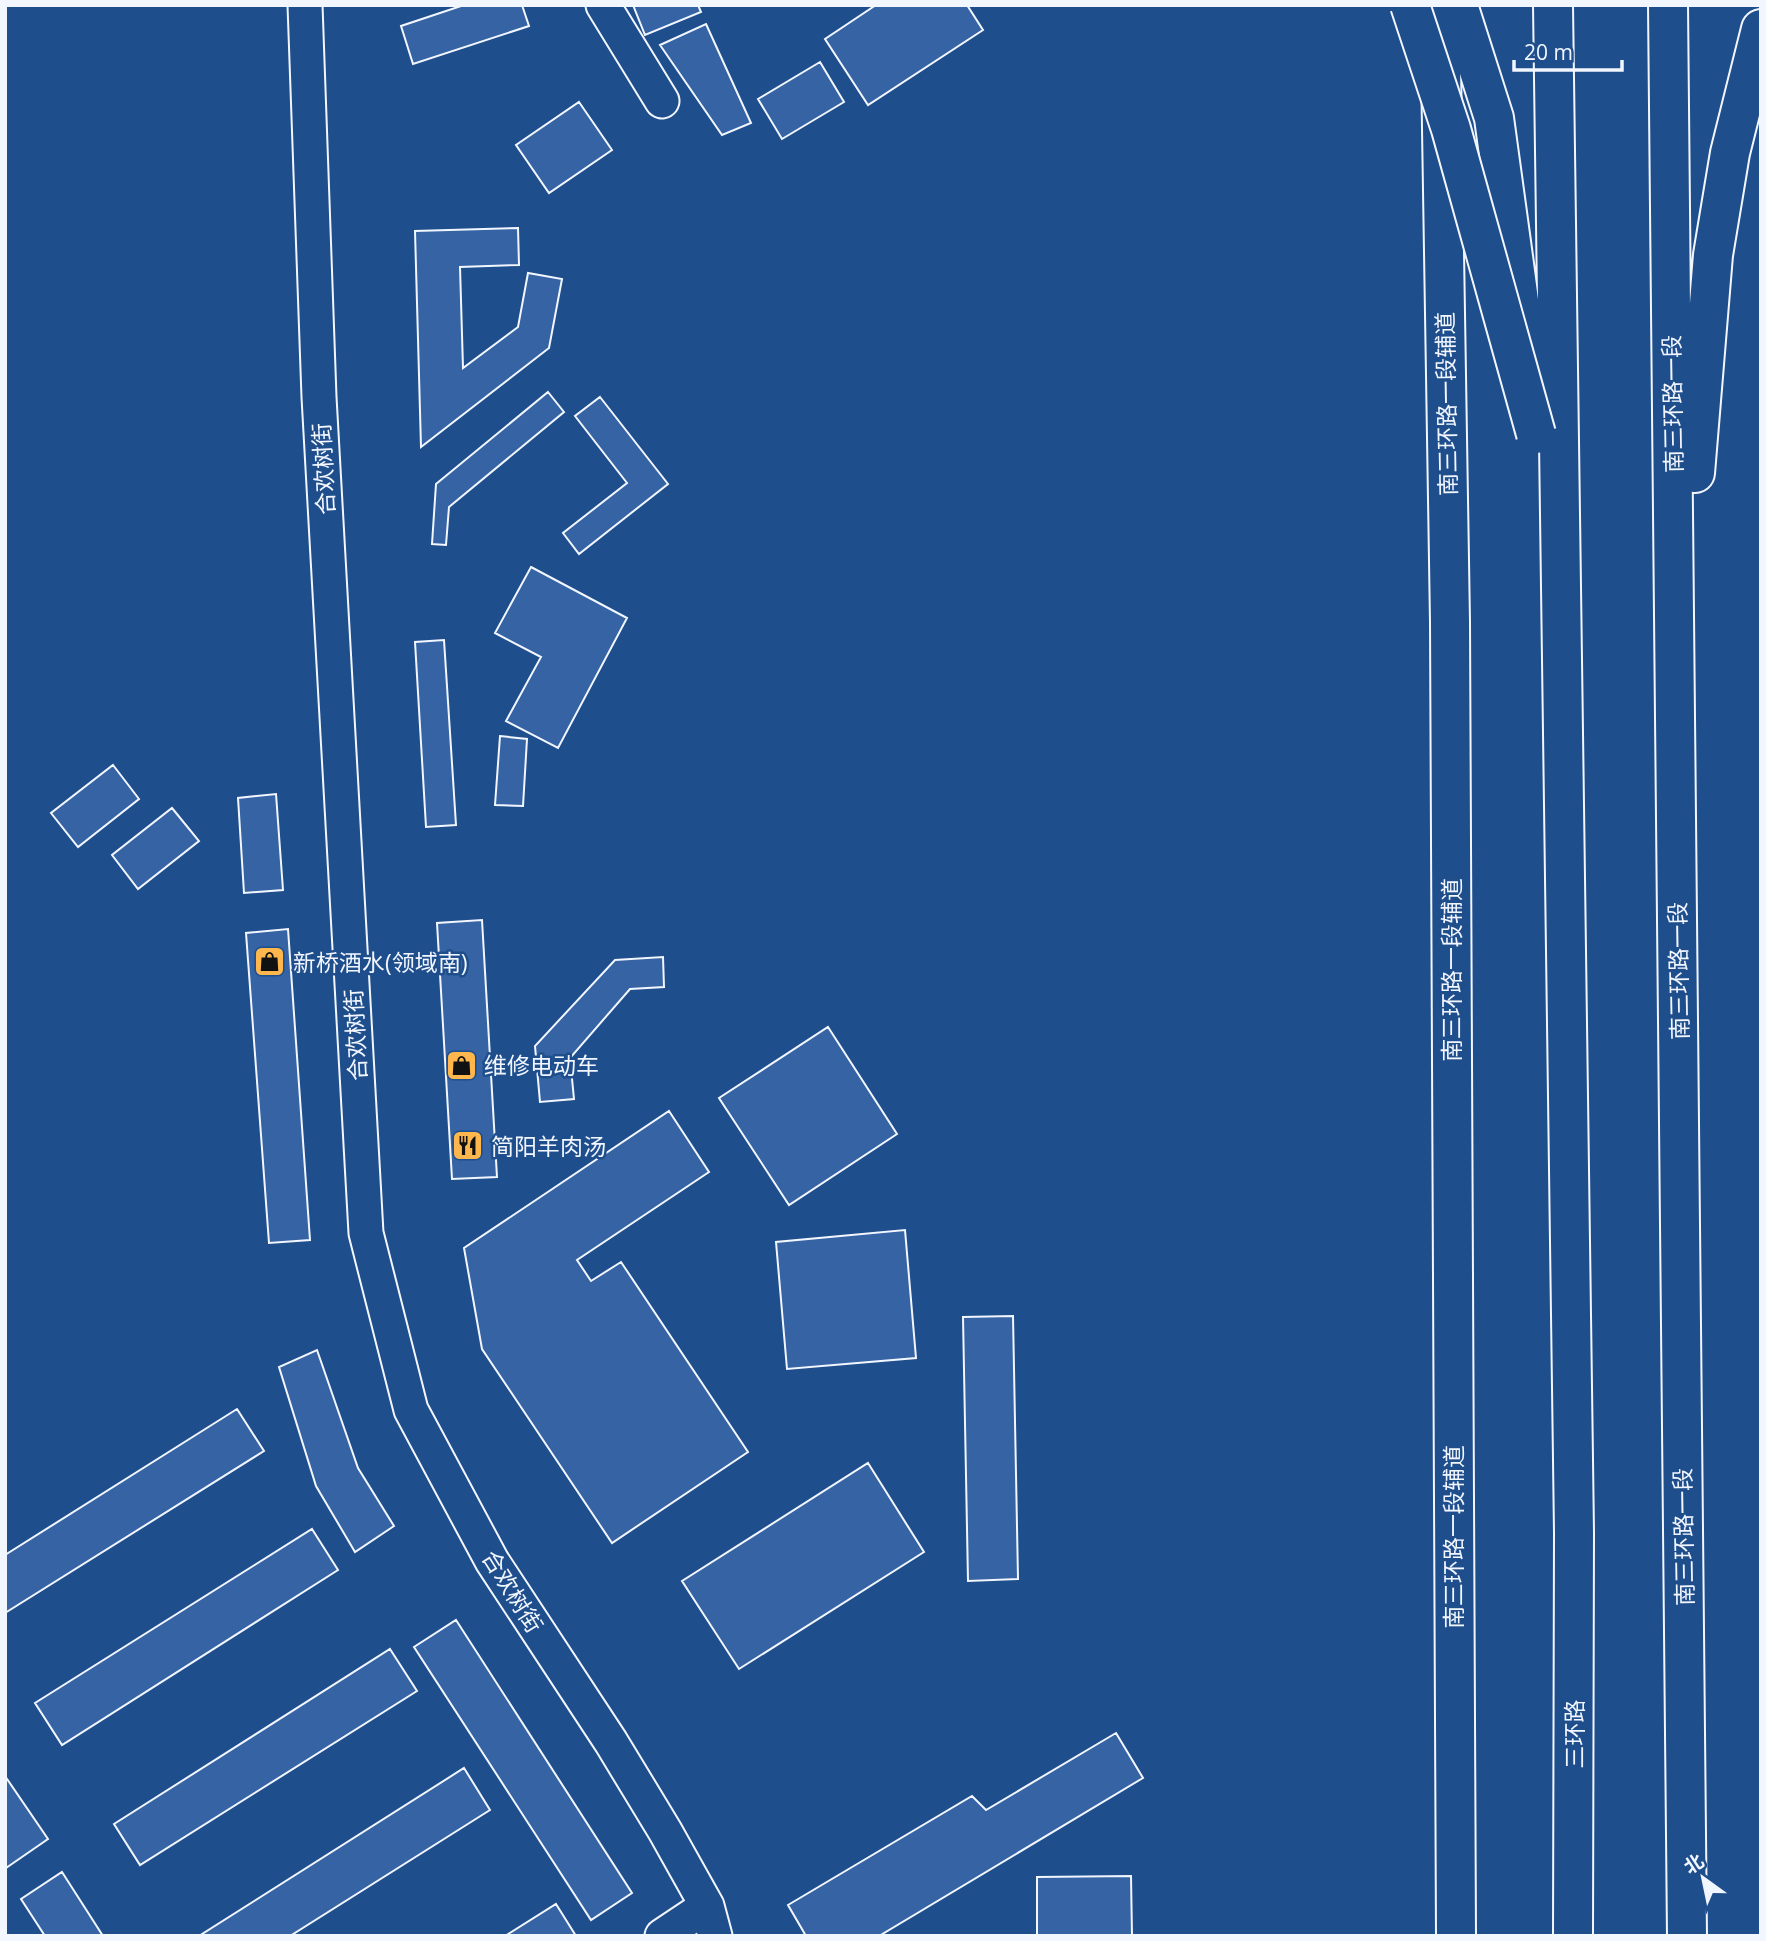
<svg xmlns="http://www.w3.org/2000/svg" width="1766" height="1941" font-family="'Open Sans','Noto Sans SC',sans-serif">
<rect width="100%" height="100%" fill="#1f4e8c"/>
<!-- building -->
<path fill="#3563a3" stroke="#f2f6ff" stroke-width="2" d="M464,5H522L529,26L413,64L401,26Z
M633,5H698L701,12L645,35Z
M876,5H967L983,30L868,105L825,39Z
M706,24L751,123L722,135L660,45Z
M820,62L844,102L782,139L758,99Z
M579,102L612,150L549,193L516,145Z
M518,228L519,265L460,267L463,368L518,327L528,273L562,279L549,348L421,447L415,231Z
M548,392L564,412L449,507L446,545L432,544L436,484Z
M600,397L668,484L579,554L563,533L627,483L575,416Z
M531,567L627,618L558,748L506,721L541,657L495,633Z
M444,640L456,825L426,827L415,642Z
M500,736L527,739L523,806L495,805Z
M113,765L139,799L78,847L51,813Z
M276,794L283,890L244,893L238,798Z
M172,808L199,841L138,889L112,855Z
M482,920L497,1177L452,1179L437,923Z
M288,929L310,1240L269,1243L246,933Z
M663,957L664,987L630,989L570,1058L574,1099L540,1102L535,1046L615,960Z
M828,1027L897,1134L789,1205L719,1098Z
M669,1111L709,1172L577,1260L591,1281L621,1262L748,1452L612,1543L482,1349L464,1248Z
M905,1230L916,1358L787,1369L776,1242Z
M1013,1316L1018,1579L968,1581L963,1317Z
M317,1350L358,1468L394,1526L355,1552L316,1486L279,1367Z
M237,1409L264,1451L5,1613V1555Z
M868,1463L924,1552L739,1669L682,1581Z
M312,1529L338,1570L62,1745L35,1703Z
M456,1620L632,1893L591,1920L414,1647Z
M390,1649L417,1691L140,1865L114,1824Z
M1116,1733L1143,1778L879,1936H806L788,1905L972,1796L986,1810Z
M464,1768L490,1810L290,1936H199Z
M5,1776L48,1839L6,1868L5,1867Z
M62,1872L103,1936H45L21,1899Z
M1131,1876L1132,1936H1037V1877Z
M556,1904L576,1936H505Z"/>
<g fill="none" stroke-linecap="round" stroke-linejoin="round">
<defs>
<path id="street" d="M305,5L319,397L366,1233L411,1410L492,1561L611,1742L665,1831L707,1906L715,1936
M603,5L662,101
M662,1936L707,1906"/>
<path id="secondary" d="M1440,5L1450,622L1456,1936"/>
<path id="highway" d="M1458,5L1494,118L1527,359
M1553,5L1574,1533L1573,1936
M1668,5L1687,1936
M1695,473L1713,255L1730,153L1761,29"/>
</defs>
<!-- street casing -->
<use href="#street" stroke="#f2f6ff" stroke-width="37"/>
<!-- secondary casing -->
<use href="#secondary" stroke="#f2f6ff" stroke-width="42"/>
<!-- highway casing -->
<use href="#highway" stroke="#f2f6ff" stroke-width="42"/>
<!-- street -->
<use href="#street" stroke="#1f4e8c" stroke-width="33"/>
<!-- secondary -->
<use href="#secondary" stroke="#1f4e8c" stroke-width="38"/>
<!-- highway -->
<use href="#highway" stroke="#1f4e8c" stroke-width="38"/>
<defs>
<path id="highway-bridge" d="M1410,5L1451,129L1536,434"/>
</defs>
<!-- highway-bridge casing -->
<use href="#highway-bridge" stroke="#f2f6ff" stroke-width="42" stroke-linecap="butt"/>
<!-- highway-bridge -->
<use href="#highway-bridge" stroke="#1f4e8c" stroke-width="38"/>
</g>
<!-- icons -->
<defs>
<symbol id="shop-square" viewBox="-11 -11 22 22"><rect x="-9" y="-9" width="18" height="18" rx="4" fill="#ffb74d" stroke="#1f4e8c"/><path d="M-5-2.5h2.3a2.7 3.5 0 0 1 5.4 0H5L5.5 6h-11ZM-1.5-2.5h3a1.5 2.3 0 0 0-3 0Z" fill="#111"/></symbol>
<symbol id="restaurant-square" viewBox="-11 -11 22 22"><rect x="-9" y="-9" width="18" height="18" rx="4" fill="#ffb74d" stroke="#1f4e8c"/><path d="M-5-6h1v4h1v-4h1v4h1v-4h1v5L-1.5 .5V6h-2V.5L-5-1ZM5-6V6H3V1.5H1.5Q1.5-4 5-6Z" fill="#111"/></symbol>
</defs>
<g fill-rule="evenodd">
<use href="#shop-square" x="252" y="944" width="35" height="35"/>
<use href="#shop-square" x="444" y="1048" width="35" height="35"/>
<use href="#restaurant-square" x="450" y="1128" width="35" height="35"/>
</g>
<g text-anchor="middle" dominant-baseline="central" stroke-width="5" stroke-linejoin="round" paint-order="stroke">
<!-- street labels -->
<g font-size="23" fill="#f2f6ff" stroke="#1f4e8c">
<text transform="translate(1446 404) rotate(-91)">南三环路一段辅道</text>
<text transform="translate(1672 404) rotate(-91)">南三环路一段</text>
<text transform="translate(323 469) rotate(-93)">合欢树街</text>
<text transform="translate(1451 970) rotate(-90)">南三环路一段辅道</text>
<text transform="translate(1678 971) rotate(-91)">南三环路一段</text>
<text transform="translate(355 1035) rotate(-93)">合欢树街</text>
<text transform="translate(1453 1537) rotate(-90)">南三环路一段辅道</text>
<text transform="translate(1683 1537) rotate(-91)">南三环路一段</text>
<text transform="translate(513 1591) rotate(58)">合欢树街</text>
<text transform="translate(1574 1734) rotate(-90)">三环路</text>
</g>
<!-- poi labels -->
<g font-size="23" fill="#f2f6ff" stroke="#1f4e8c" text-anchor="start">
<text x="293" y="962">新桥酒水(领域南)</text>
<text x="484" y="1065">维修电动车</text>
<text x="491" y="1146">简阳羊肉汤</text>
</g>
</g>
<!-- border -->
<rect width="1766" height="1941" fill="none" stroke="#f2f6ff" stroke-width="14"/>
<!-- north arrow -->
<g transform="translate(1703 1878) rotate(327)" stroke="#1f4e8c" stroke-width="5" paint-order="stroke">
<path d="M0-5L12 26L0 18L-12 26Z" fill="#f2f6ff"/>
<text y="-10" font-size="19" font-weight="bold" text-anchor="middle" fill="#f2f6ff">北</text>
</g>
<!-- scale -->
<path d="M1514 60v10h108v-10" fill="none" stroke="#f2f6ff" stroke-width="3.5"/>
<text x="1524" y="60" font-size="21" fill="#f2f6ff" stroke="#1f4e8c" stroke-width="5" paint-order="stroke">20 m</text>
</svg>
